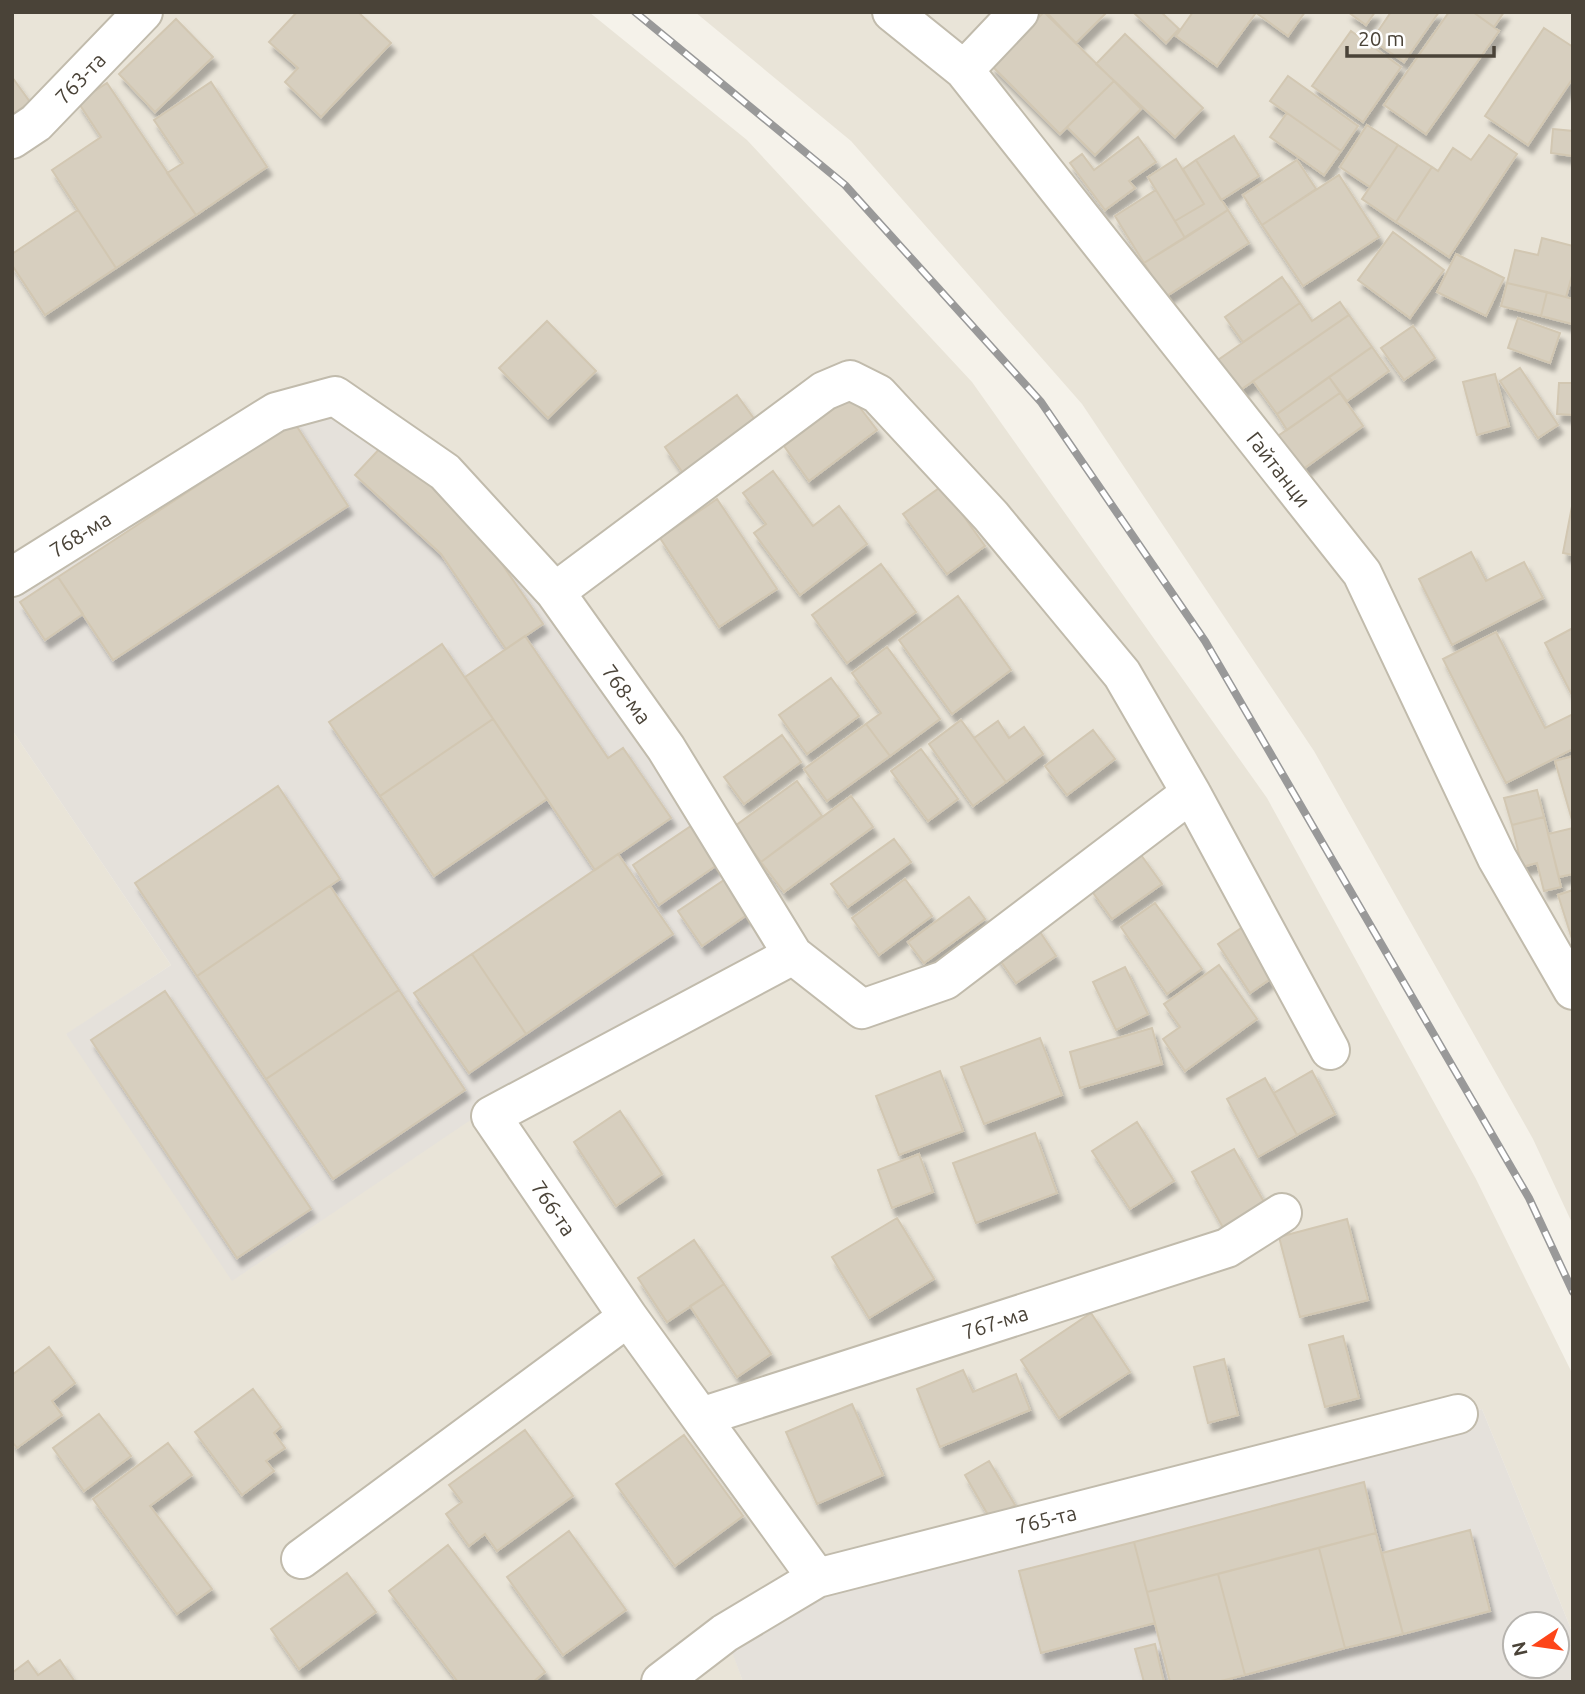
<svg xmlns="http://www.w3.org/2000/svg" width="1585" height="1694" font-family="Ubuntu,sans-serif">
<defs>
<filter id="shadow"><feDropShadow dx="4.5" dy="8" stdDeviation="2" flood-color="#0004"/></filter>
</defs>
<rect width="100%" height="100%" fill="#f5f2ea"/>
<!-- residential -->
<path fill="#e9e4d8" d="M12,12H589L747,140L972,382L1267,798L1476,1179L1573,1375V1634L1482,1409L726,1633L743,1682H12V730L171,965L66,1035L475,1117L12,577Z
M695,12H1573V1225L1533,1139L1314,751L1082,404L851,141Z"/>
<!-- industrial -->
<path fill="#e5e1db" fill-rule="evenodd" d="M335,396L445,472L793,955L475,1117L232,1281L66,1034L171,965L12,730V577Z
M1482,1409L1573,1634V1682H743L725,1633L817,1578ZM1515,1624H1557V1666H1515Z"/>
<!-- building -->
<path fill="#d7cfbf" stroke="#d2c7b2" stroke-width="2" filter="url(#shadow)" d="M297,12H358L391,43L321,117L285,82L298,68L269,42Z
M1044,12L1114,81L1060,134L991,65Z
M1046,12H1106V13L1076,43Z
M1133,12H1161L1179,29L1166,43Z
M1193,12H1253L1255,14L1217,66L1176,36Z
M1255,12H1305L1288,36Z
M1348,12H1375L1366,25Z
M1391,12H1439L1404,62L1372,40Z
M1449,12H1473L1499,31L1426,134L1384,105Z
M1473,12H1504L1494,27Z
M176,19L213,57L155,112L119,74Z
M1544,28L1573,47V78L1528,145L1485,116Z
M1351,31L1401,67L1363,122L1312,86Z
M1125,34L1203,108L1175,137L1096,64Z
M1288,76L1358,126L1341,151L1270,101Z
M12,77L30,102L12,115Z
M1114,81L1141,109L1095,155L1067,127Z
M211,82L267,167L196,215L167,173L183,163L154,120Z
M107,83L196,215L116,268L52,170L101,137L78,102Z
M1287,113L1341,151L1324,175L1270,137Z
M1367,125L1398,145L1370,187L1340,167Z
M1553,129L1573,131V156L1551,153Z
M1489,135L1517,154L1449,257L1396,222L1432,167L1438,171L1453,148L1471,160Z
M1234,136L1259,176L1221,200L1196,160Z
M1138,137L1156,162L1129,181L1135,188L1105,210L1070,163L1082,154L1094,170Z
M1398,145L1432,167L1396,222L1362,199Z
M1176,159L1204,204L1175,221L1148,177Z
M1196,160L1228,210L1185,238L1175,221L1204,204L1183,169Z
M1297,160L1316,189L1262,225L1243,195Z
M1339,175L1379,237L1303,286L1262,225Z
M1156,190L1185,238L1144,263L1115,216Z
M78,210L116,268L45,315L12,265V254Z
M1228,210L1249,243L1165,297L1144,263Z
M1393,232L1444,270L1410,318L1358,280Z
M1542,238L1573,246V272L1566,297L1507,283L1515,250L1538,255Z
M1456,254L1504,278L1486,316L1437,292Z
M1282,277L1300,303L1243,342L1225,317Z
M1507,283L1547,292L1541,316L1501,306Z
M1547,292L1573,299L1572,324L1541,316Z
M1340,302L1349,315L1236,393L1215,362L1300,303L1312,321Z
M1349,315L1372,347L1277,414L1253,381Z
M1518,318L1560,333L1550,363L1508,348Z
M547,321L596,371L548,418L499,368Z
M1413,326L1435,358L1404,380L1381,348Z
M1372,347L1389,371L1347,401L1329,377Z
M1520,368L1558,425L1538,438L1500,381Z
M1495,374L1509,426L1477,435L1463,382Z
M1329,377L1340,393L1287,430L1277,414Z
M1559,383H1573V415L1557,414Z
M1340,393L1363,426L1299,472L1275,438Z
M737,395L755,420L683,473L665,447Z
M851,396L877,430L809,481L784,446Z
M294,422L348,506L113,660L58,577Z
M385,443L478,529L543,624L506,649L441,554L355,475Z
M773,471L813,526L839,506L867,544L800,595L754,533L766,524L743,493Z
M942,486L985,546L947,574L903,514Z
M717,499L777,589L719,627L660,538Z
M1573,501V555L1563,553Z
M1471,552L1486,581L1524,562L1543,598L1452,645L1419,579Z
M881,564L916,612L847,663L812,615Z
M58,577L83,614L45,640L20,602Z
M958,596L1011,670L952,714L899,640Z
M1573,628V697L1545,643Z
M1496,632L1545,728L1573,714V749L1506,783L1443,659Z
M525,636L608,758L623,748L671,818L595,870L465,677Z
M442,644L493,719L380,796L329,722Z
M887,647L940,719L890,756L866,724L881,713L852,673Z
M831,678L859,716L807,754L779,715Z
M493,719L547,799L434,876L380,796Z
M961,720L1006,782L973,806L929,744Z
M998,721L1009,738L1024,727L1043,754L1006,782L974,738Z
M866,724L890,756L827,801L804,769Z
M1093,730L1115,759L1067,795L1045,766Z
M782,735L801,762L744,804L724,777Z
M921,749L958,799L928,821L891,771Z
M1573,756V820H1572L1555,761Z
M797,781L822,816L761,862L735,826Z
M278,786L340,879L197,976L135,883Z
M1537,790L1544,817L1512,825L1504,798Z
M851,796L873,827L784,892L761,862Z
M1544,817L1561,887L1544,891L1537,863L1522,867L1512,825Z
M691,826L717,865L659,905L633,865Z
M1573,828V874L1559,877L1548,834Z
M894,839L911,862L848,907L831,884Z
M618,854L673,934L526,1034L472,954Z
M1141,855L1162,884L1112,919L1091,890Z
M730,876L754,910L702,946L678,911Z
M905,879L932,916L879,955L852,918Z
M330,886L399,990L266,1079L197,976Z
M1573,890V942L1558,895Z
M969,897L985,919L924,963L908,942Z
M1155,903L1202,969L1167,994L1121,927Z
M1250,922L1282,971L1250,993L1218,944Z
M1036,926L1056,956L1016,983L995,953Z
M472,954L526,1034L469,1073L414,993Z
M1219,965L1257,1019L1185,1071L1163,1039L1180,1027L1164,1004Z
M1125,967L1148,1014L1116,1030L1093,982Z
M399,990L465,1090L333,1179L266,1079Z
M165,991L311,1209L237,1258L91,1040Z
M1152,1028L1162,1064L1080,1088L1070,1052Z
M1040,1038L1062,1095L984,1124L961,1067Z
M940,1071L963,1131L899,1155L876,1096Z
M1312,1071L1335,1114L1297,1135L1274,1093Z
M1265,1078L1297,1135L1258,1157L1227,1099Z
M620,1111L662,1174L616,1206L574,1142Z
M1137,1122L1174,1181L1130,1209L1092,1151Z
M1035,1133L1057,1193L976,1223L953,1163Z
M1234,1149L1268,1209L1226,1233L1192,1172Z
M919,1154L933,1192L892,1208L878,1170Z
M897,1218L934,1279L869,1318L832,1257Z
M1347,1219L1368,1300L1300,1317L1279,1237Z
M694,1240L724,1284L667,1322L638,1278Z
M724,1284L771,1354L737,1377L690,1306Z
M1091,1313L1130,1372L1059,1418L1021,1360Z
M1343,1336L1359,1398L1325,1407L1309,1345Z
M49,1347L75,1383L52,1401L62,1415L17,1448L12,1442V1375Z
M1224,1359L1238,1415L1208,1423L1194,1367Z
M963,1370L973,1392L1016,1374L1030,1410L940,1447L917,1389Z
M253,1389L281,1427L274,1433L285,1448L266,1461L274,1471L242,1495L195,1432Z
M852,1404L883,1475L817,1504L786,1432Z
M99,1414L131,1456L84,1491L53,1448Z
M525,1430L573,1496L497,1551L485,1534L469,1546L446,1514L462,1502L449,1485Z
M684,1435L743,1516L675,1566L616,1484Z
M168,1443L192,1475L150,1506L212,1589L177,1614L93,1499Z
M989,1461L1015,1505L991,1520L965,1475Z
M1364,1482L1376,1533L1147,1592L1134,1542Z
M1470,1530L1490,1611L1403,1634L1382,1553Z
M569,1531L626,1610L563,1655L507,1577Z
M1376,1533L1403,1634L1345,1648L1319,1548Z
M1134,1542L1155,1623L1041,1653L1019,1571Z
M448,1545L545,1672L533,1682H458L389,1591Z
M1319,1548L1345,1648L1245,1675L1218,1574Z
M347,1573L376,1612L299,1669L271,1629Z
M1218,1574L1245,1675L1217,1682H1170L1147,1592Z
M1155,1644L1164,1682H1144L1135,1649Z
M60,1660L75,1682H12V1673L28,1661L38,1675Z"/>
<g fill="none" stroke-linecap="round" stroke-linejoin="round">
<defs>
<path id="minor" d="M892,12L964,70L1362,573L1497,858L1573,990
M964,70L1019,12
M12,139L36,123L143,12
M12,577L276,412L335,396L445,472L555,592L666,748L793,955L862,1009L945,980L1191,793
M555,592L824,391L850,380L878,394L991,516L1122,674L1191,793L1330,1050
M793,955L491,1116L628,1317L817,1578
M701,1417L1227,1248L1282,1213
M301,1559L628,1317
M661,1682L725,1633L817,1578L1458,1414"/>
</defs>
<!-- minor casing -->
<use href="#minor" stroke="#c1bbac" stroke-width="42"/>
<!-- minor -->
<use href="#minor" stroke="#fff" stroke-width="38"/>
<defs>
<path id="rail" d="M635,12L845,185L1041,402L1205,641L1529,1198L1573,1292"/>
</defs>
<!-- rail casing -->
<use href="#rail" stroke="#999" stroke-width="8"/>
<!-- rail -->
<use href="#rail" stroke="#fff" stroke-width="5" stroke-dasharray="16" stroke-linecap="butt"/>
</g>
<g text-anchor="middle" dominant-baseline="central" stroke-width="5" stroke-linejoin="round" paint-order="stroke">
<!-- street labels -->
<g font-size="21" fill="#4a4338" stroke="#fff">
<text transform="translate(80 78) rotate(-46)">763-та</text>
<text transform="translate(1279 469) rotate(52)">Гайтанци</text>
<text transform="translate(80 534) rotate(-32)">768-ма</text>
<text transform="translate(627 694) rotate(54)">768-ма</text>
<text transform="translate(554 1208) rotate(56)">766-та</text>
<text transform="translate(995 1322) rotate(-18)">767-ма</text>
<text transform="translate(1046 1519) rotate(-14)">765-та</text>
</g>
</g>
<!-- border -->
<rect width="1585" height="1694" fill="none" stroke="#4a4338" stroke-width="28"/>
<!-- north arrow -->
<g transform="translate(1536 1645) rotate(257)"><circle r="33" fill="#ffffff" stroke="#b7b4af" stroke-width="2"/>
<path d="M0-5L12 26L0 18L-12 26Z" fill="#fd4519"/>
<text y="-10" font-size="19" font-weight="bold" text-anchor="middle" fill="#4a4338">N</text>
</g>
<!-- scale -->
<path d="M1347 46v10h147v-10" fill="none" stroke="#4a4338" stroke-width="3.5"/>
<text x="1358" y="46" font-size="21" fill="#4a4338" stroke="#ffffff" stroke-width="5" paint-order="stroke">20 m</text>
</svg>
